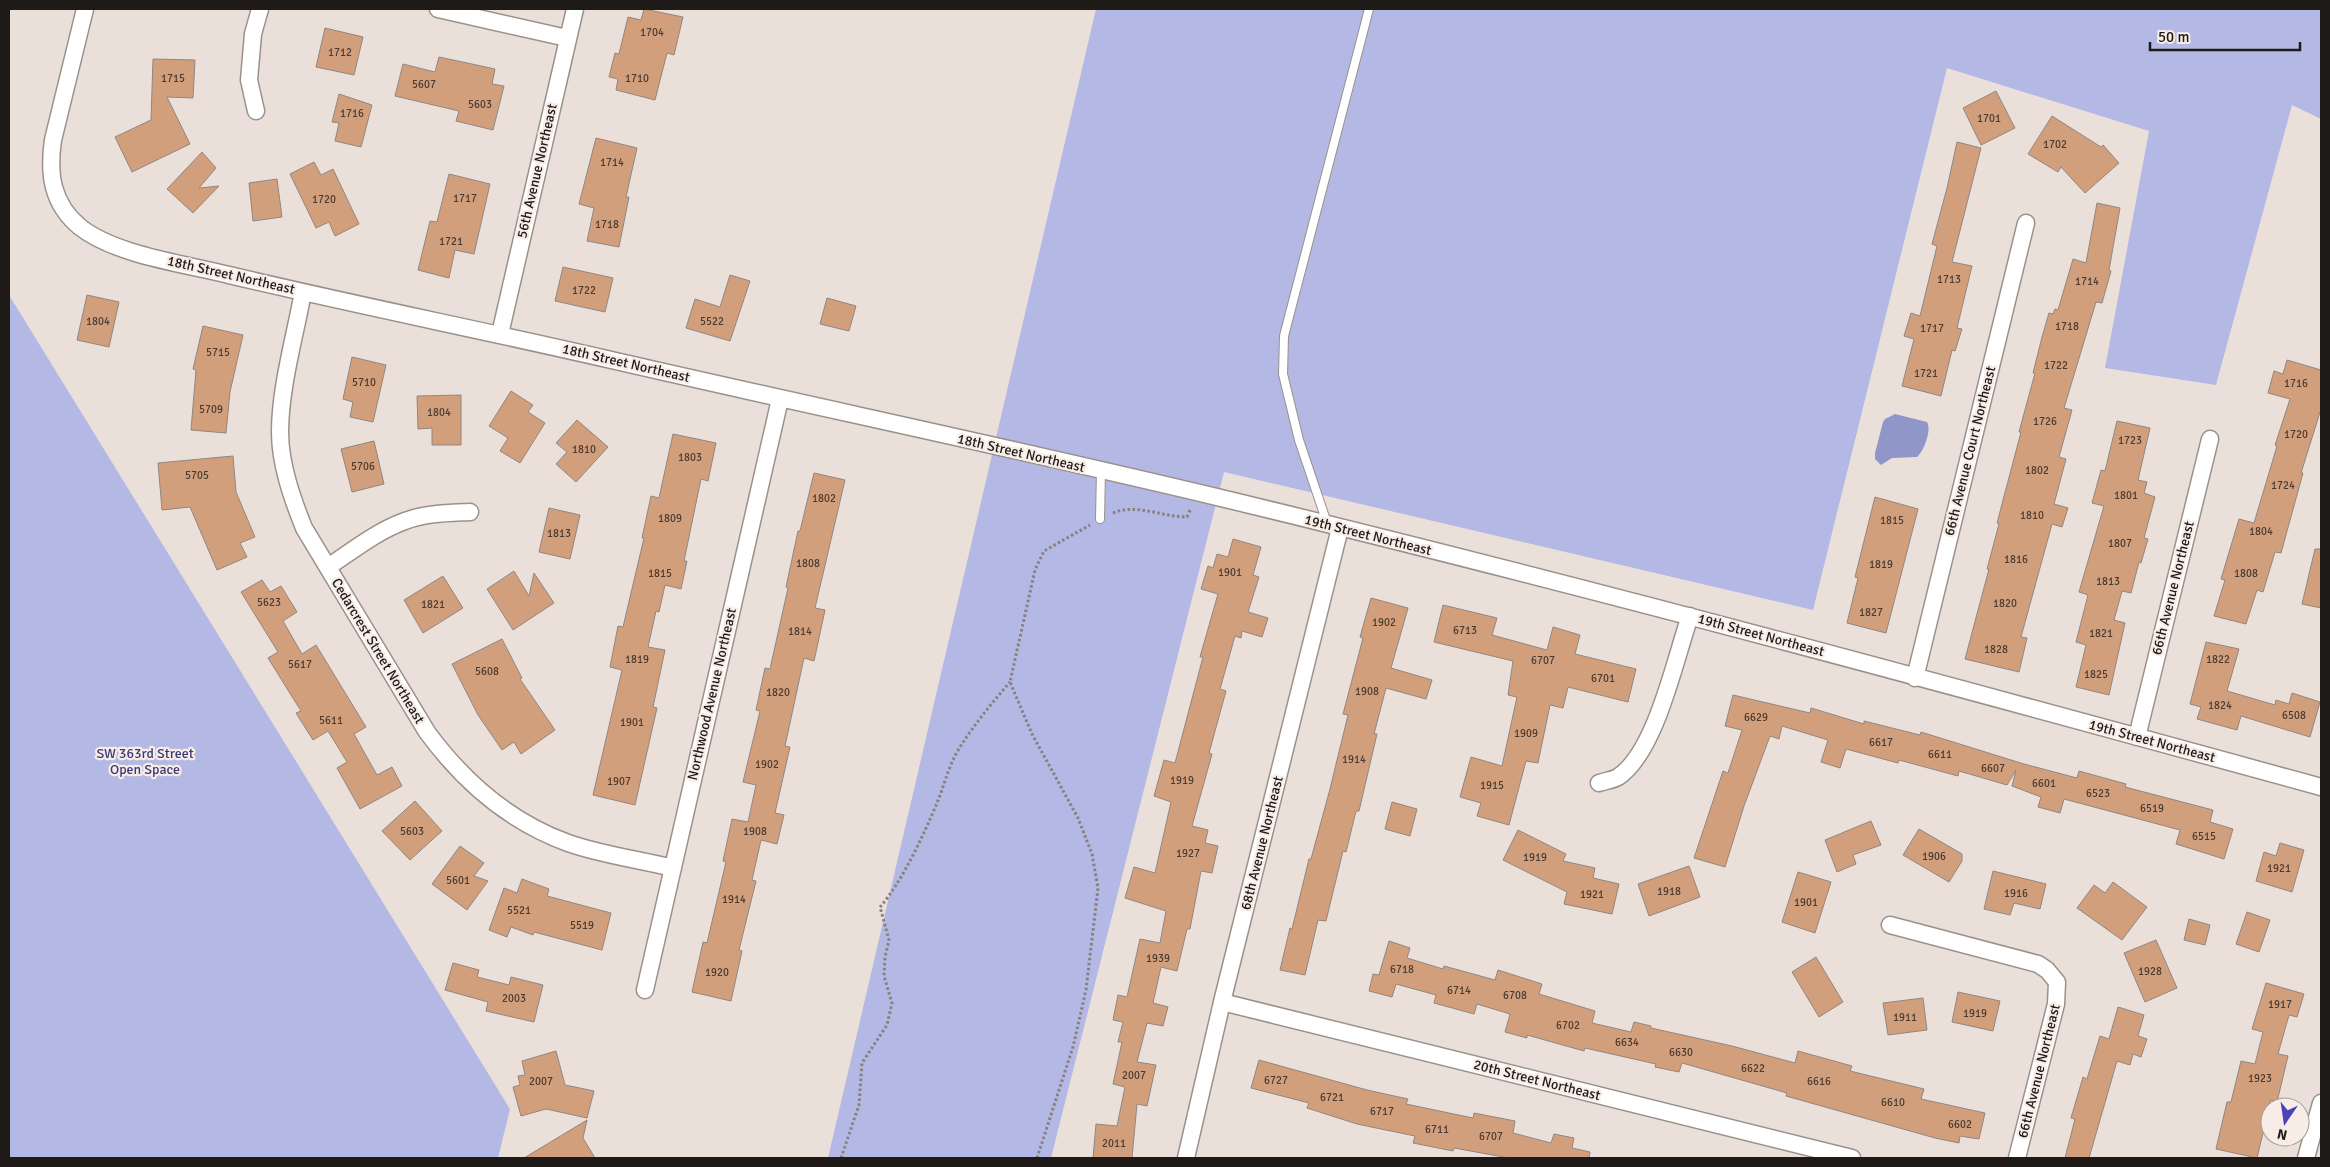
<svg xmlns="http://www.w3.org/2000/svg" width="2330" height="1167" font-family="Signika,sans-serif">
<rect width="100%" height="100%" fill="#ebe0d9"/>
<!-- green -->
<path fill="#b3b8e5" d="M1096,9H2321V119L2292,105L2216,385L2105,368L2149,131L1947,68L1813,610L1224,472L1051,1158H828Z
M9,295L510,1109L498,1158H9Z"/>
<!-- water -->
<path fill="#9096ca" d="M1895,414L1927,422C1932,430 1924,451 1917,457L1892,458L1881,465L1875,459V453L1883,422L1885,419Z"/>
<!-- building -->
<path fill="#d29f7d" stroke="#918680" d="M644,9L683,17L674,55L667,53L655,100L616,90L618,79L609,77L615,53L619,54L628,17L641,20Z
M325,28L363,37L354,75L316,67Z
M439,57L495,69L492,84L504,86L493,130L456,121L459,111L395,96L403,64L435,72Z
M153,59L195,60L193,98L167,97L190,144L132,172L115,137L151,120Z
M1996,91L2015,128L1981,145L1963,108Z
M339,94L372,105L361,147L335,141L339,123L332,122Z
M2052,116L2101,147L2103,145L2119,163L2085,193L2061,167L2058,172L2028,154Z
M596,138L637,148L626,197H629L619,247L587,241L594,208L579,204Z
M1957,142L1981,148L1952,262L1972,266L1957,328L1962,329L1955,351L1952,350L1941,396L1902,386L1914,339L1904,336L1911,313L1920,316L1937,246L1932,244L1947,188Z
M202,152L216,168L199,188L219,186L193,213L167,189Z
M314,162L321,175L333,169L359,224L335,236L329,222L316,228L290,174Z
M449,174L490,184L474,254L455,250L449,278L418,270L430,221L437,222Z
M277,179L282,217L253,221L249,183Z
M2097,203L2120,208L2109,270L2111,271L2102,303L2096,302L2064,408L2072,410L2059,457L2066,459L2054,504L2068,508L2062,527L2052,524L2021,637L2027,638L2019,672L1965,659L1989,569H1987L1999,524L1997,523L2021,432H2019L2035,373H2033L2042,337L2049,313L2053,314L2055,309L2058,310L2073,259L2086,263Z
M563,267L613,278L605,312L555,301Z
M730,275L750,281L730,341L686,328L695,299L720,307Z
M87,295L119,302L109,347L77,340Z
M827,298L856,306L849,331L820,324Z
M203,326L243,335L230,392L226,433L191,430L196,370L193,369Z
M352,357L386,365L373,422L350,417L353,402L343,399Z
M2287,360L2321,370V409L2301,473H2303L2281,553L2275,552L2263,592L2257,590L2246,624L2214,616L2225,580L2221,579L2239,519L2254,523L2277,446L2275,445L2290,399L2268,393L2274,371L2283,374Z
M511,391L533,405L528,412L545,423L520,463L500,451L508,438L489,426Z
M461,395V445H432V428L418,429L417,396Z
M577,420L608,447L576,482L556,464L567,452L556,443Z
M2117,421L2150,428L2138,480L2147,482L2144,493L2155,497L2144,538L2148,539L2141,563L2139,562L2131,593L2122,591L2114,620L2125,623L2109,695L2076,687L2086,645L2076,642L2088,595L2079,592L2104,506L2092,503L2101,470L2105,471Z
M673,434L716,443L708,481L701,479L684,561H687L681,589L665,585L659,612L656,611L648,647L665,650L653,707L657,708L635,805L593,795L622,670L610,667L618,626L623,627L644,538H642L651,496L659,498Z
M374,441L384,484L352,492L341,449Z
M233,456L236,492L255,537L240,543L247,557L217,570L190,507L162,510L158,463Z
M814,473L845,480L815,608L825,610L814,661L804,658L785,746L790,747L775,813L784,815L777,844L761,840L752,880L756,881L739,950L742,951L731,1001L692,992L703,942L707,943L726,862L723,861L732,819L748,822L756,785L743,782L760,711L756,710L765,668L770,669L788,588L786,587L798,531H800Z
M1875,497L1918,509L1886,633L1847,623L1858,578L1855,577Z
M549,508L580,515L570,559L539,552Z
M1233,539L1261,547L1253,575L1259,577L1248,612L1268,618L1262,637L1242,631L1241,638L1235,636L1220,689L1226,691L1209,753L1212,754L1192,826L1208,830L1205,843L1218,846L1212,873L1201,871L1190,929H1187L1177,971L1161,967L1153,1003L1168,1007L1163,1026L1147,1023L1137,1062L1156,1065L1147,1106L1137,1104L1132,1158H1093L1096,1124L1117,1126L1125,1087L1113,1084L1122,1042H1118L1123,1022L1113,1020L1118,995L1127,997L1140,939L1160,943L1166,911L1125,898L1134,867L1155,873L1171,802L1154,796L1164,760L1175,763L1203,657H1200L1218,594L1201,589L1208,566L1213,568L1217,554L1228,557Z
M2315,549H2321V608L2302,604Z
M514,571L529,596L534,573L554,603L513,630L487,589Z
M443,576L463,608L423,633L404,600Z
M262,580L270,592L281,586L297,612L283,621L302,654L316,645L366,727L354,734L377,775L392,767L402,786L360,809L337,768L347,762L328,731L313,740L296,713L301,711L268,658L278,652L241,592Z
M1371,598L1408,608L1391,668L1432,680L1426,699L1386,688L1374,734H1377L1359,811H1356L1346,852L1343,851L1326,921L1318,920L1305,975L1280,970L1290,928L1292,929L1309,859H1311L1330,789L1348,715L1343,714L1363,638L1360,637Z
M1443,605L1497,618L1492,635L1547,650L1553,627L1580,635L1575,654L1636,669L1628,702L1568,687L1563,708L1550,705L1538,763L1526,761L1509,825L1477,816L1481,803L1460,797L1471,757L1502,766L1517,697L1508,695L1513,661L1434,642Z
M502,639L522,678L520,679L555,730L521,754L514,742L502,750L478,715L452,664Z
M2206,642L2239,649L2227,691L2275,705L2276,700L2289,704L2292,693L2320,702L2310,737L2241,716L2237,730L2197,719L2201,707L2190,704Z
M1733,695L1810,713L1811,708L1864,724V721L1920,735L1921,732L2024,764L2077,778L2079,771L2126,784L2125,787L2213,810L2210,822L2233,829L2224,859L2176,844L2180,830L2064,799L2060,813L2038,807L2041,797L2012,786L2016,770L2007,785L1959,771L1958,776L1899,760L1898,763L1846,749L1840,768L1821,762L1828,740L1782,726L1779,739L1770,736L1744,806L1725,867L1694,858L1723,771L1728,773L1742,730L1725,726Z
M415,801L442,831L410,860L382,831Z
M1392,802L1417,809L1410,836L1385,829Z
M1871,821L1881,845L1853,855L1856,864L1837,872L1825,840Z
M1919,829L1962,854V861L1949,882L1903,855Z
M1518,830L1566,854L1563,861L1595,868L1593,878L1619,884L1612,914L1564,904L1567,892L1503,860Z
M2280,843L2304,850L2292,892L2256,881L2264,852L2276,856Z
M460,846L484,863L474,876L488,881L467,910L432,884Z
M1689,866L1700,897L1649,916L1638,884Z
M1993,871L2046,884L2040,909L2014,903L2010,915L1984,909Z
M1798,872L1831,882L1815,933L1782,922Z
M522,879L549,889L547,896L611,913L602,950L534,932L533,935L511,927L507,937L489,930L504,888L517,893Z
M2113,882L2147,907L2122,940L2077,908L2094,885L2105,893Z
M2247,912L2270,920L2259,952L2236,944Z
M2189,919L2210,925L2205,945L2184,940Z
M2156,940L2177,988L2145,1002L2124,953Z
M1389,941L1410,948L1407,958L1443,969L1444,966L1495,980L1498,970L1542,984L1539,994L1595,1011L1592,1023L1631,1032L1634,1022L1651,1026V1028L1732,1046L1795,1063L1798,1051L1852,1066L1850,1071L1924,1089L1921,1099L1985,1113L1979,1139L1960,1136L1959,1143L1935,1138L1786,1096L1787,1093L1682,1063L1679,1072L1655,1067L1656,1064L1585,1048L1584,1051L1527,1035V1038L1505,1032L1510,1014L1477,1004L1474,1014L1434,1003L1436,995L1396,984L1392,997L1369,991L1373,974L1379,975Z
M1816,957L1843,1002L1819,1017L1792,972Z
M453,963L479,970L477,977L509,985L511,977L543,985L534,1022L486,1011L488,1002L445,990Z
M2266,983L2304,994L2297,1017L2289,1015L2278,1054L2288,1056L2277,1102L2270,1100V1135L2263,1133L2257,1158L2216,1149L2227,1102H2231L2241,1061L2255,1064L2263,1032L2252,1029Z
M1958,992L2000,1001L1993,1031L1952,1022Z
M1923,998L1927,1030L1888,1035L1883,1003Z
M2118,1007L2144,1015L2138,1036L2147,1039L2141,1057L2133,1054L2130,1065L2117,1061L2089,1158H2065L2075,1119L2071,1118L2083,1077L2087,1079L2100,1036L2109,1039Z
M556,1051L565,1085L594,1091L587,1118L546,1109L521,1116L513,1087L520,1085L518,1076L525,1075L522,1061Z
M1259,1060L1367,1090L1408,1099L1406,1104L1473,1118L1474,1113L1515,1121L1513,1133L1551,1143L1554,1134L1574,1138L1572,1148L1590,1152L1589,1158H1509L1454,1148L1453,1151L1413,1143L1415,1136L1357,1124L1307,1108L1309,1103L1251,1088Z
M587,1120L583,1138L595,1158H524Z"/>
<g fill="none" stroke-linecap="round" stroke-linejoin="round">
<defs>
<path id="lane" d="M1100,519L1101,471
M1327,523L1299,440L1283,374L1284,336L1369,9"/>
<path id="street" d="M85,9L53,140C48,174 52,204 80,227C115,255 186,264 229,275C355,305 481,330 607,359C811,406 1017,449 1221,498C1590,587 1956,687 2321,787
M438,9L567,38
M256,111L249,80L253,34L260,9
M303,292C295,336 280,388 280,432C280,464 292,498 304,528L427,732C463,781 510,822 568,843C598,854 641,860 673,868
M500,334L575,9
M328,567C352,551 377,531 405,521C425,513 449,513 470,512
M1915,678L2026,223
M2137,737L2210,439
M1599,783C1605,781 1613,780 1618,777C1656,752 1675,659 1690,616
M1890,925L2038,964L2047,970L2057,982L2056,1004L2017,1158
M645,990L780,399
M1222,1002L1852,1158
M1186,1158L1222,1002L1340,528
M2306,1158L2321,1103"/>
</defs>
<!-- lane casing -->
<use href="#lane" stroke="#9b918a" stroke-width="10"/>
<!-- street casing -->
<use href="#street" stroke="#9b918a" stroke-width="19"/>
<!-- path -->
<path stroke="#88807b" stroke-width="3" stroke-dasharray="2.5 2.5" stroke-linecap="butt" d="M1113,513C1136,503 1162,517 1187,517L1191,508
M841,1158L859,1105L862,1063L887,1025L892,1003L884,976L885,957L889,940L880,907C902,882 924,834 937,803C944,786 948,768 957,752C972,727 991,704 1010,682
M1037,1158L1073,1047L1086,990L1098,888L1092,854L1078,818L1032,734L1010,682L1035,570L1044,551L1090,525"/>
<!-- lane -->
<use href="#lane" stroke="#fff" stroke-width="8"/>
<!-- street -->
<use href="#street" stroke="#fff" stroke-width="16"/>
</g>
<g text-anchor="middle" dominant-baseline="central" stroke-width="4.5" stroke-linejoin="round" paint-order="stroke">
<!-- number labels -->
<g font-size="11" fill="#4b3b30">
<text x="652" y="32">1704</text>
<text x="340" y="52">1712</text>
<text x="173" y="78">1715</text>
<text x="637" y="78">1710</text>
<text x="424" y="84">5607</text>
<text x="480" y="104">5603</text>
<text x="352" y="113">1716</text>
<text x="1989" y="118">1701</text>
<text x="2055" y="144">1702</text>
<text x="612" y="162">1714</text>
<text x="465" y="198">1717</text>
<text x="324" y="199">1720</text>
<text x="607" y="224">1718</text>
<text x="451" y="241">1721</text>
<text x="1949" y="279">1713</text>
<text x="2087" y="281">1714</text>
<text x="584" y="290">1722</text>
<text x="98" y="321">1804</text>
<text x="712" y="321">5522</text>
<text x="2067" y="326">1718</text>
<text x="1932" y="328">1717</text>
<text x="218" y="352">5715</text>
<text x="2056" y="365">1722</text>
<text x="1926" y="373">1721</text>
<text x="364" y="382">5710</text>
<text x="2296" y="383">1716</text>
<text x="211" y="409">5709</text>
<text x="439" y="412">1804</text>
<text x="2045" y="421">1726</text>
<text x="2296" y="434">1720</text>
<text x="2130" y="440">1723</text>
<text x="584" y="449">1810</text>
<text x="690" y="457">1803</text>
<text x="363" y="466">5706</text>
<text x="2037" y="470">1802</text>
<text x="197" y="475">5705</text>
<text x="2283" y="485">1724</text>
<text x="2126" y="495">1801</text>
<text x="824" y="498">1802</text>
<text x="2032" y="515">1810</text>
<text x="670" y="518">1809</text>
<text x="1892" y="520">1815</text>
<text x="2261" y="531">1804</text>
<text x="559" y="533">1813</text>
<text x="2120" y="543">1807</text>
<text x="2016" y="559">1816</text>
<text x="808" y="563">1808</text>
<text x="1881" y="564">1819</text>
<text x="1230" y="572">1901</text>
<text x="660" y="573">1815</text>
<text x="2246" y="573">1808</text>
<text x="2108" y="581">1813</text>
<text x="269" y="602">5623</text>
<text x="2005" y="603">1820</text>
<text x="433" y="604">1821</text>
<text x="1871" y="612">1827</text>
<text x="1384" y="622">1902</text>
<text x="1465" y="630">6713</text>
<text x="800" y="631">1814</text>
<text x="2101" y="633">1821</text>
<text x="1996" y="649">1828</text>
<text x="637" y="659">1819</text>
<text x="2218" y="659">1822</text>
<text x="1543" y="660">6707</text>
<text x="300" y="664">5617</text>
<text x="487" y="671">5608</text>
<text x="2096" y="674">1825</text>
<text x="1603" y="678">6701</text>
<text x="1367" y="691">1908</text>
<text x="778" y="692">1820</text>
<text x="2220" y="705">1824</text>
<text x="2294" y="715">6508</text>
<text x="1756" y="717">6629</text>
<text x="331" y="720">5611</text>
<text x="632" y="722">1901</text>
<text x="1526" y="733">1909</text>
<text x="1881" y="742">6617</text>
<text x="1940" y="754">6611</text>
<text x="1354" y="759">1914</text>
<text x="767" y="764">1902</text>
<text x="1993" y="768">6607</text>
<text x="1182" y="780">1919</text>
<text x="619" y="781">1907</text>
<text x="2044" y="783">6601</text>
<text x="1492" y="785">1915</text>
<text x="2098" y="793">6523</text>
<text x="2152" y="808">6519</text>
<text x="412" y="831">5603</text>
<text x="755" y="831">1908</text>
<text x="2204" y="836">6515</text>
<text x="1188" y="853">1927</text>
<text x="1934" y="856">1906</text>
<text x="1535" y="857">1919</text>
<text x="2279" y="868">1921</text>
<text x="458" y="880">5601</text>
<text x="1669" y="891">1918</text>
<text x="2016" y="893">1916</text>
<text x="1592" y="894">1921</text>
<text x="734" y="899">1914</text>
<text x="1806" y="902">1901</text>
<text x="519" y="910">5521</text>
<text x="582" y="925">5519</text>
<text x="1158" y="958">1939</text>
<text x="1402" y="969">6718</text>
<text x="2150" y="971">1928</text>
<text x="717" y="972">1920</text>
<text x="1459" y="990">6714</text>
<text x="1515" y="995">6708</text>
<text x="514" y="998">2003</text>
<text x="2280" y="1004">1917</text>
<text x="1975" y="1013">1919</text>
<text x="1905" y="1017">1911</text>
<text x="1568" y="1025">6702</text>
<text x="1627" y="1042">6634</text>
<text x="1681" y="1052">6630</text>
<text x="1753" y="1068">6622</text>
<text x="1134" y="1075">2007</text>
<text x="2260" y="1078">1923</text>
<text x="1276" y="1080">6727</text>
<text x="541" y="1081">2007</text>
<text x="1819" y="1081">6616</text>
<text x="1332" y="1097">6721</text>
<text x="1893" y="1102">6610</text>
<text x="1382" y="1111">6717</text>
<text x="1960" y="1124">6602</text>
<text x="1437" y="1129">6711</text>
<text x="1491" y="1136">6707</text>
<text x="1114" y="1143">2011</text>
</g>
<!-- street labels -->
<g font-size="14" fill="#1e1a17" stroke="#f8ede6">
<text transform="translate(537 171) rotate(-77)">56th Avenue Northeast</text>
<text transform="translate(231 275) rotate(13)">18th Street Northeast</text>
<text transform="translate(626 363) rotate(13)">18th Street Northeast</text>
<text transform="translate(1970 451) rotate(-76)">66th Avenue Court Northeast</text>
<text transform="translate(1021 453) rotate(13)">18th Street Northeast</text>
<text transform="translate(1368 535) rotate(14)">19th Street Northeast</text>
<text transform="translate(2173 588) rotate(-76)">66th Avenue Northeast</text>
<text transform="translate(1761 635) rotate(15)">19th Street Northeast</text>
<text transform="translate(378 651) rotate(59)">Cedarcrest Street Northeast</text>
<text transform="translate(712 694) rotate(-77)">Northwood Avenue Northeast</text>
<text transform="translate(2152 741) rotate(15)">19th Street Northeast</text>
<text transform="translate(1262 843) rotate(-76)">68th Avenue Northeast</text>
<text transform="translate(2039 1071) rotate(-76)">66th Avenue Northeast</text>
<text transform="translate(1537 1080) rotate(14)">20th Street Northeast</text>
</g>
<!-- park labels -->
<g font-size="14" fill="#383979" stroke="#f8ede6">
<text x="145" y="753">SW 363rd Street<tspan x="145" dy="16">Open Space</tspan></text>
</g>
</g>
<!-- border -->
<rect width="2330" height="1167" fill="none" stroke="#1e1a17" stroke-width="20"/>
<!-- north arrow -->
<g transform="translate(2285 1122) rotate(193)"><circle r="24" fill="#f8ede6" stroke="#a19993"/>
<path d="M0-4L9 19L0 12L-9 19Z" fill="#4a43b9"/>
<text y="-8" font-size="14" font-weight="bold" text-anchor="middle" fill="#1e1a17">N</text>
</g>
<!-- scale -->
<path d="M2150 42v8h150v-8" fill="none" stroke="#1e1a17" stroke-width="2.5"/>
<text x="2158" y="42" font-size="15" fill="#1e1a17" stroke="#f8ede6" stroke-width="4" paint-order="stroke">50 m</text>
</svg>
